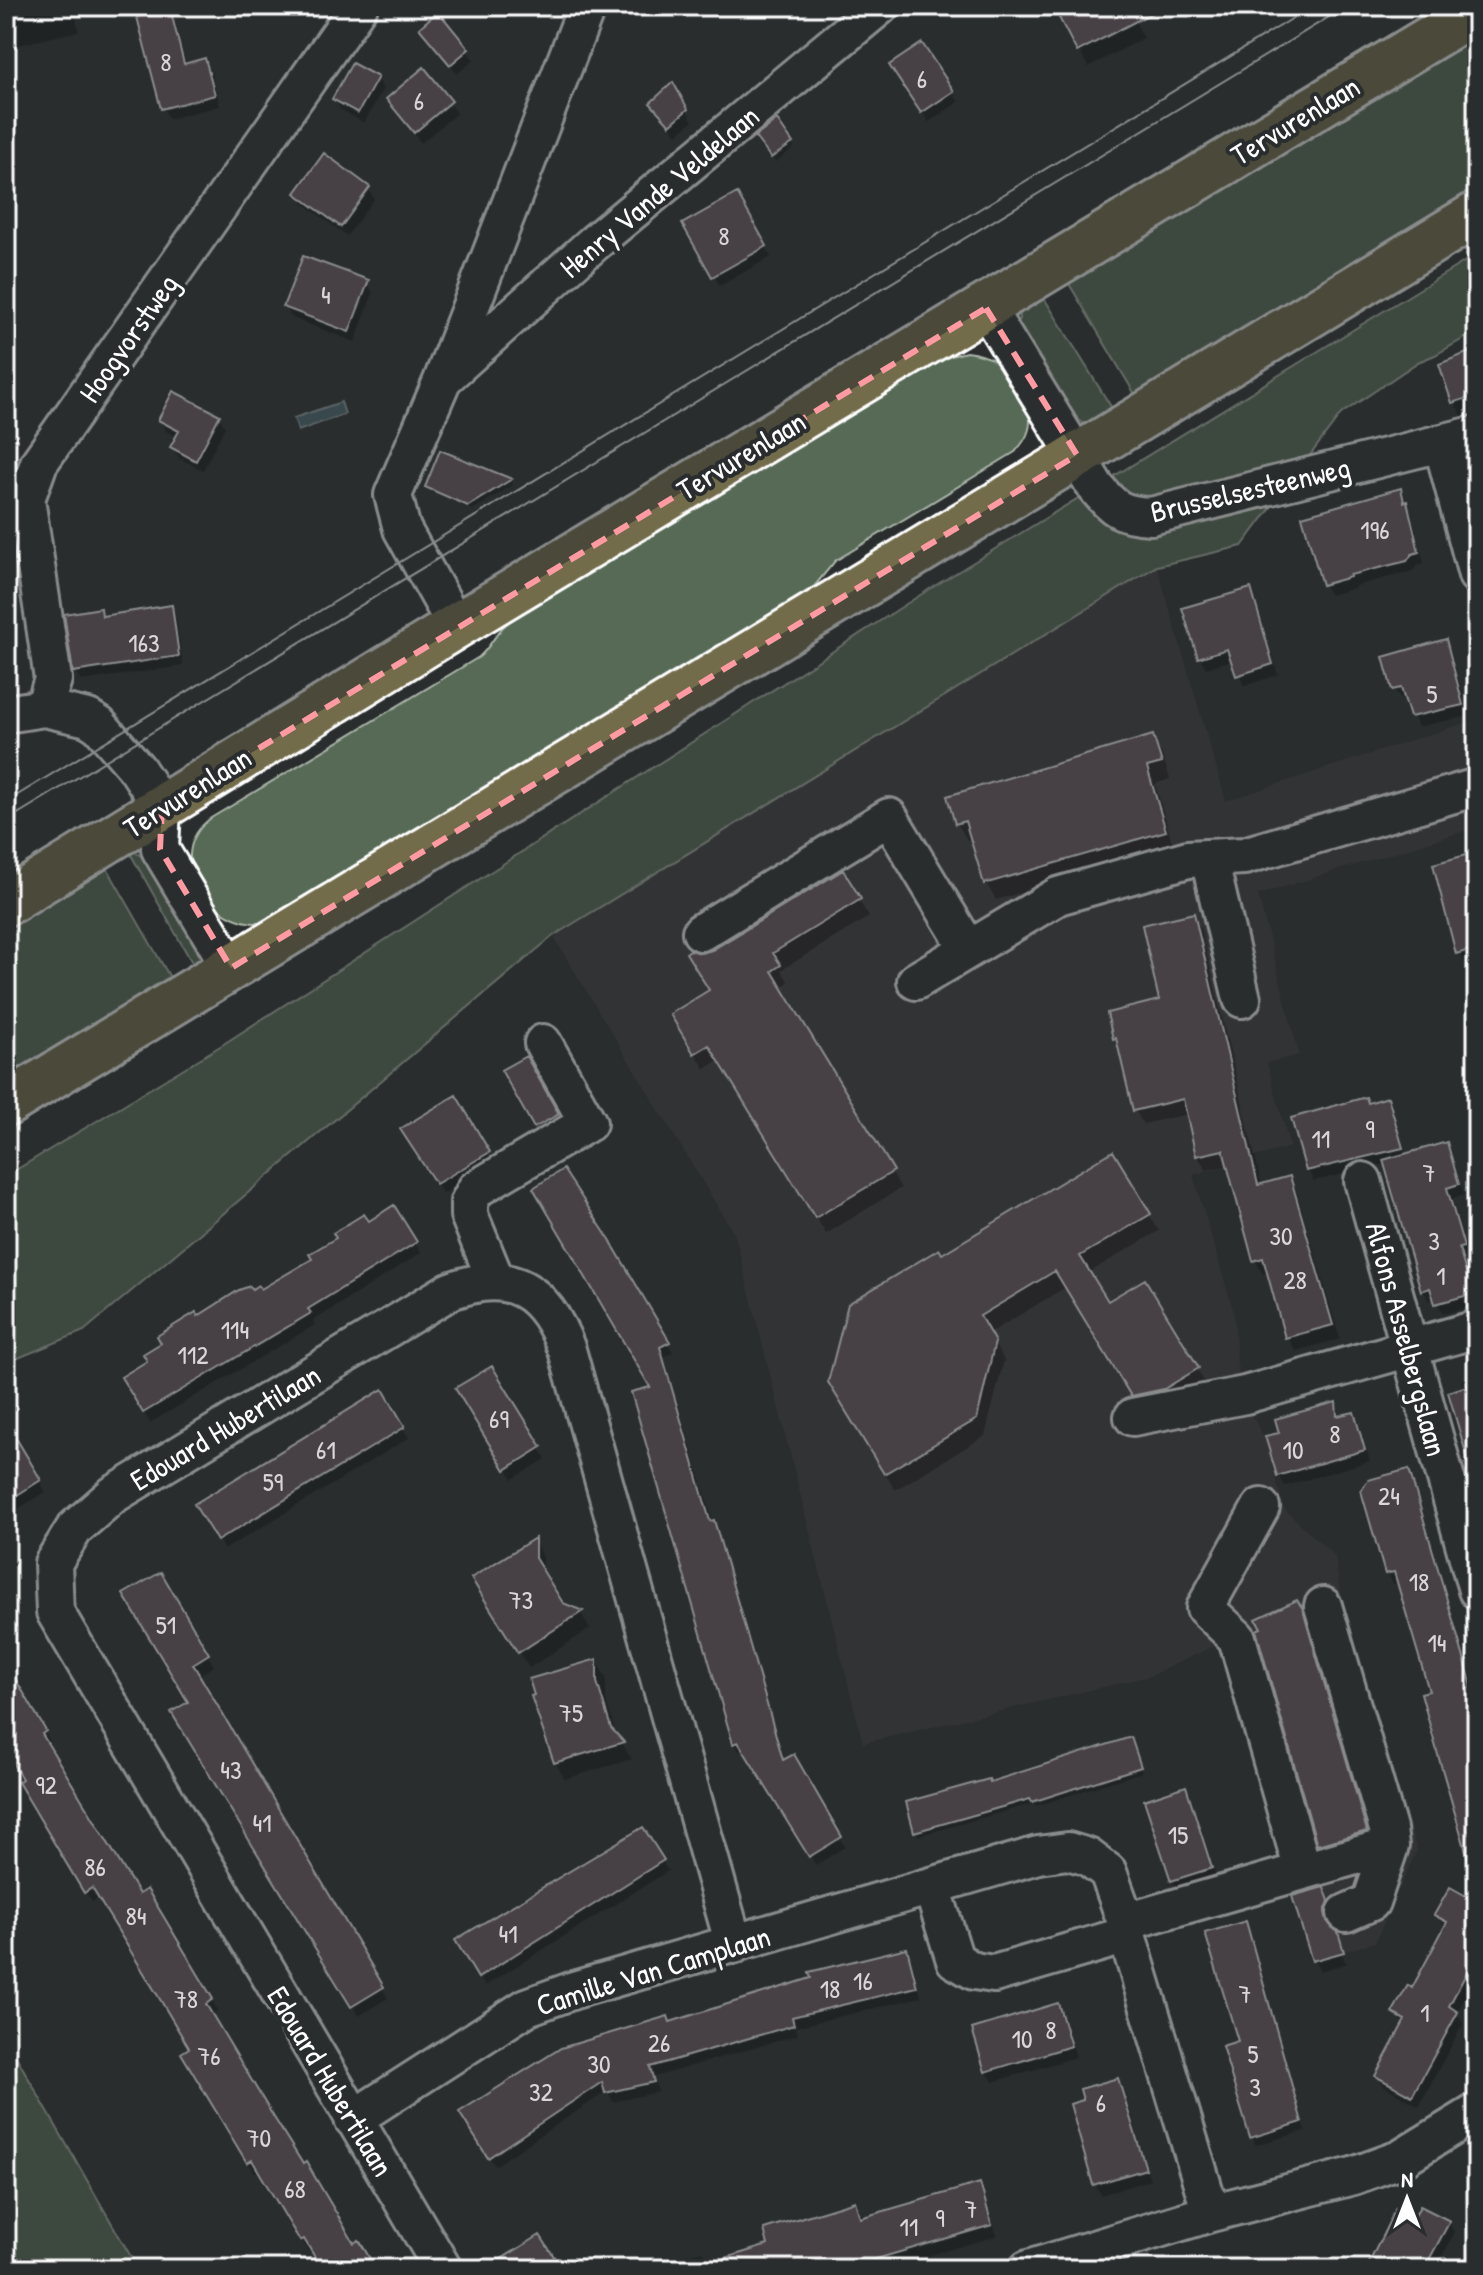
<svg xmlns="http://www.w3.org/2000/svg" width="1483" height="2275" font-family="'Patrick Hand',sans-serif">
<rect width="100%" height="100%" fill="#2a2d2e"/>
<filter id="ink" filterUnits="userSpaceOnUse"><feTurbulence type="fractalNoise" baseFrequency=".0125" numOctaves="2"/><feDisplacementMap in="SourceGraphic" scale="16" xChannelSelector="R" yChannelSelector="G"/><feConvolveMatrix kernelMatrix="1 2 1 2 8 2 1 2 1" color-interpolation-filters="sRGB"/></filter>
<g filter="url(#ink)">
<!-- built -->
<path fill="#3e3a3d" d="M1157,566L1226,801L1477,719V827L1258,895L1299,1055L1267,1063L1290,1147L1193,1175L1234,1313L1237,1365L1249,1411L1264,1437L1284,1509L1335,1556L1339,1586L1417,1850L1375,1942L1312,1961L1291,1893L1287,1863L1222,1642L1150,1676L863,1743L735,1235L553,936Z"/>
<!-- green -->
<path fill="#576b56" stroke="#abb5aa" stroke-width="2" d="M1477,33V189L1136,396L1068,282Z
M1477,254V331L1435,355L1418,362L1341,414L1242,546L1157,566L553,936L84,1331L6,1363V1176L222,1045L928,590Z
M1044,298L1113,410L1095,421L1083,423L1075,417L1019,324V313Z
M966,352C978,353 987,356 997,362C1007,369 1031,411 1030,423C1029,435 1023,443 1015,452L835,561L808,594L265,923C211,928 160,856 211,818L479,657C492,646 497,629 510,621L943,358Z
M133,851L141,856L195,945L200,959L198,964L194,966L130,853Z
M107,868L172,981L6,1082V930Z
M6,2039L138,2269H6Z"/>
<!-- water -->
<path fill="#4d6872" stroke="#94a4aa" stroke-width="2" d="M341,402L345,414L298,431L294,418Z"/>
<!-- shadow -->
<path fill="#0007" d="M6,6H73L79,31L6,48Z
M1055,6H1127L1144,38L1088,67Z
M169,11L175,21L186,65L204,60L211,71L220,106L169,119L163,108Z
M422,28L467,50L474,60L457,74Z
M424,70L457,113L421,143L389,99Z
M898,76L952,92L959,102L929,122Z
M377,78L383,89L364,123L340,109L334,99Z
M672,85L693,121L677,134L652,103Z
M777,123L794,148L775,162L760,142Z
M368,188L374,199L347,236L304,204L297,193Z
M736,196L771,257L720,286L685,225Z
M367,282L373,293L355,342L292,318L285,307Z
M1477,351V414L1463,418L1454,402Z
M219,417L225,427L203,470L179,458L172,447L178,437L166,431L160,420Z
M442,453L511,481L513,485L472,510L430,491L428,486Z
M1400,491L1412,514L1424,563L1418,565L1413,571L1355,586V588L1330,595L1323,584Z
M1250,591L1256,601L1278,675L1244,686L1233,660L1206,668L1199,657Z
M171,607L176,617L183,666L81,681L75,671L100,610L105,618Z
M1445,641L1451,652L1468,716L1418,727L1406,699L1401,700L1394,689Z
M1152,737L1162,754L1170,779L1155,784L1174,848L996,900L986,883L972,838L967,840L957,823Z
M1477,854V1002L1466,964L1458,953Z
M842,873L869,917L781,970L789,982L780,988L901,1188L826,1234L720,1060L705,1069L672,1015L711,991L701,955L713,952Z
M1193,915L1201,929L1262,1186L1289,1178L1297,1193L1340,1339L1296,1351L1287,1337L1269,1272L1263,1274L1255,1260L1229,1165L1206,1170L1198,1156L1188,1114L1143,1124L1135,1110L1120,1047L1115,1038L1162,1002Z
M526,1059L563,1126L541,1138L504,1071Z
M455,1098L494,1163L443,1194L409,1140Z
M1387,1099L1393,1110L1406,1155L1446,1144L1452,1155L1464,1195L1452,1199L1469,1258L1464,1259L1477,1305L1443,1314L1436,1299L1429,1301L1423,1290L1386,1164L1314,1181L1308,1171L1294,1120Z
M1112,1153L1159,1231L1088,1273L1107,1304L1144,1282L1207,1386L1142,1412L1066,1287L988,1334L1004,1360L985,1436L895,1490L830,1382L941,1256Z
M394,1208L421,1253L313,1321L315,1325L150,1423L123,1377L149,1362L197,1318L260,1292Z
M609,1243L673,1352L664,1357L785,1762L793,1757L845,1847L816,1865L745,1750L740,1752L734,1743L653,1388Z
M492,1369L546,1459L513,1479L458,1389Z
M1477,1376V1436L1461,1380Z
M382,1392L409,1438L224,1550L197,1504Z
M1335,1404L1341,1417L1353,1414L1359,1425L1370,1461L1285,1486L1278,1475L1281,1434Z
M8,1429L46,1492L6,1516V1430Z
M1408,1471L1414,1482L1477,1699V1881L1424,1694L1431,1692L1399,1583L1393,1584L1387,1573Z
M534,1541L543,1557V1576L562,1605L581,1613L590,1629L529,1668L483,1596Z
M160,1575L214,1666L198,1676L388,1998L359,2016L174,1712L190,1702Z
M1304,1616L1368,1836L1322,1849L1319,1844Z
M596,1661L606,1678V1701L617,1737L632,1759L565,1779L555,1762Z
M12,1677L51,1743L47,1745L138,1897L146,1892L212,2000L218,2011L210,2015L354,2246L374,2269H325L312,2248L308,2251L260,2170L255,2173L183,2054L192,2049L100,1897L92,1902L21,1782L25,1780L6,1749V1681Z
M1132,1744L1142,1772L1036,1806L1034,1803L918,1836L916,1831L990,1784Z
M1185,1788L1191,1799L1217,1879L1179,1891L1172,1880Z
M643,1830L668,1871L485,1986L458,1941Z
M1323,1889L1334,1914L1331,1928L1336,1933L1345,1962L1348,1963L1320,1971L1314,1960Z
M1477,1904V1974L1457,2013L1463,2024L1419,2106L1384,2086L1377,2076L1405,2026L1395,2013L1413,1990L1446,1927L1437,1915Z
M1245,1923L1249,1932L1305,2131L1256,2145L1252,2137L1240,2043Z
M906,1950L912,1960L921,1997L796,2027L798,2035L654,2077L658,2092L613,2102L607,2091L495,2166L462,2112Z
M1057,2006L1064,2017L1076,2057L993,2082L987,2072L975,2031Z
M1117,2080L1124,2091L1150,2180L1101,2195L1095,2184L1085,2102Z
M979,2186L985,2196L997,2236L882,2269H647L646,2265L703,2251L710,2264L771,2246L854,2204L862,2220Z
M1415,2221L1448,2222L1455,2233L1435,2269H1367Z
M567,2258L574,2269H513L557,2264Z"/>
<!-- building -->
<path fill="#6c5960" stroke="#fff" stroke-width="2" d="M1053,6H1165L1077,52Z
M170,8L184,64L205,58L215,95L161,109L137,17Z
M438,11L469,49L450,65L419,28Z
M922,43L954,91L921,113L889,65Z
M352,63L378,77L358,113L332,99Z
M424,67L452,101L414,133L386,99Z
M673,82L688,109L670,125L650,103Z
M777,120L793,143L771,158L755,137Z
M324,153L370,187L341,227L295,193Z
M737,193L767,246L712,277L682,224Z
M303,256L369,280L349,332L283,307Z
M1477,349V395L1452,403L1439,364Z
M173,391L220,415L196,461L170,447L179,431L158,420Z
M440,450L512,479L468,506L425,487Z
M1401,488L1404,502L1407,501L1419,552L1412,554L1407,561L1350,575V577L1322,585L1302,516Z
M1251,588L1273,664L1236,676L1227,649L1198,658L1182,608Z
M172,605L179,656L73,672L64,614L101,608L102,616Z
M1446,639L1463,705L1410,717L1401,688L1392,690L1383,657Z
M1153,735L1162,763L1147,767L1166,831L984,884L965,821L955,824L947,796Z
M1477,852V948L1456,954L1433,864Z
M843,870L861,899L773,953L781,965L772,971L894,1171L815,1218L709,1045L694,1054L670,1014L709,990L686,953L690,950L701,953L712,950Z
M1194,913L1258,1185L1290,1176L1333,1325L1285,1338L1263,1258L1253,1261L1223,1150L1196,1156L1183,1099L1133,1111L1116,1038L1113,1039L1107,1013L1159,1000L1142,925Z
M526,1056L559,1114L534,1128L501,1070Z
M456,1095L490,1152L436,1184L400,1129Z
M1366,1097L1368,1103L1388,1097L1403,1148L1306,1171L1291,1118Z
M1447,1142L1459,1184L1447,1188L1464,1247L1459,1248L1472,1294L1435,1304L1430,1288L1421,1291L1383,1160Z
M1113,1151L1151,1214L1080,1256L1108,1301L1145,1279L1199,1368L1164,1389L1131,1396L1055,1271L980,1316L995,1342L977,1419L884,1474L828,1382L848,1304L939,1249L942,1254Z
M563,1169L611,1242L670,1342L660,1347L710,1521L714,1520L783,1760L794,1754L842,1837L809,1857L738,1742L733,1744L631,1392L650,1387L533,1188Z
M394,1205L417,1242L308,1309L311,1313L143,1413L121,1377L147,1361L143,1354L161,1343L157,1336L196,1312L198,1316L239,1290L250,1286L252,1289L258,1285L261,1289L312,1259L309,1254L336,1238L333,1233L364,1214L369,1221Z
M492,1366L542,1447L505,1470L455,1388Z
M1477,1383V1466L1470,1467L1448,1392Z
M383,1389L405,1427L217,1541L194,1504Z
M1336,1402L1337,1416L1354,1412L1365,1450L1277,1476L1265,1436L1279,1433L1275,1419Z
M6,1421L41,1480L6,1502Z
M1409,1469L1477,1703V1864L1470,1865L1438,1755L1421,1693L1429,1691L1394,1572L1385,1574L1361,1491L1368,1480Z
M535,1538V1558L563,1603L583,1611L518,1653L471,1578Z
M161,1572L209,1654L193,1664L384,1987L351,2007L171,1712L188,1702L123,1594Z
M1297,1600L1303,1609L1367,1831L1317,1845L1256,1630L1261,1628L1256,1619Z
M597,1659V1682L611,1728L624,1742L554,1763L531,1696L534,1695L529,1679Z
M6,1663L46,1731L42,1734L139,1894L147,1889L213,1999L206,2004L270,2111L303,2164L306,2162L354,2243L359,2240L376,2269H311L319,2264L304,2239L300,2241L252,2160L247,2163L181,2053L189,2048L158,1996L92,1888L84,1893L18,1782L22,1779L6,1752Z
M1131,1737L1141,1767L1032,1802L1030,1799L914,1832L906,1802L989,1779L990,1782Z
M1186,1786L1212,1868L1171,1881L1144,1800Z
M643,1827L664,1860L478,1978L455,1940Z
M1324,1887L1329,1901L1325,1912L1327,1921L1338,1932L1344,1952L1312,1961L1292,1896Z
M1450,1887L1477,1902V1953L1449,2006L1458,2012L1412,2096L1375,2076L1405,2020L1392,2013L1408,1985L1412,1988L1447,1922L1434,1915Z
M1246,1921L1302,2122L1250,2138L1222,2046L1238,2041L1205,1933Z
M907,1948L917,1987L792,2017L794,2025L650,2067L654,2082L605,2093L602,2082L488,2158L459,2112L561,2048L668,2016L670,2022L811,1978L809,1972Z
M1058,2003L1071,2046L985,2072L972,2029Z
M1118,2078L1146,2169L1093,2185L1070,2104L1083,2100L1080,2089Z
M980,2183L992,2225L842,2269H710L709,2263L768,2245L764,2229L855,2201L860,2218Z
M1420,2206L1450,2221L1424,2269H1366L1396,2208L1414,2218Z
M540,2235L562,2269H485Z"/>
<g fill="none" stroke-linecap="round" stroke-linejoin="round">
<defs>
<path id="minor" d="M986,308L1095,486C1113,509 1122,515 1151,516L1477,434
M446,376L594,243L880,6
M1442,443L1477,575
M456,626L402,529L393,495L442,381L587,6
M44,708L53,679L26,499L39,463L359,6
M6,714L44,708L88,718L99,725L137,769L162,807L160,849L231,968
M1209,858L1242,999
M701,932L889,817L968,948
M916,981L1058,896L1188,859L1244,856L1477,787
M1363,1181L1477,1590
M496,1281L469,1215V1202L476,1189L588,1123L543,1043
M1133,1417L1245,1395L1477,1329
M1261,1507L1205,1608L1237,1638L1303,1871
M1323,1606L1388,1829L1390,1846L1371,1902L1346,1913
M932,1887L955,1960L974,1971L994,1974L1127,1935
M1126,1922L1390,1846
M353,2119L527,2007L574,1990L1038,1855L1068,1851L1088,1857L1108,1872L1126,1922L1127,1935L1211,2213
M443,2269L55,1612L53,1563L75,1528L113,1495L450,1291C511,1268 545,1290 567,1350L734,1945
M1028,2269L1211,2213L1353,2176L1400,2159L1477,2112"/>
<path id="major" d="M6,903L456,626L1477,10
M6,1104L1477,214"/>
</defs>
<!-- minor casing -->
<use href="#minor" stroke="#fff" stroke-width="42"/>
<!-- major casing -->
<use href="#major" stroke="#fff" stroke-width="50"/>
<!-- minor -->
<use href="#minor" stroke="#2a2d2e" stroke-width="36"/>
<!-- major -->
<use href="#major" stroke="#726c4b" stroke-width="44"/>
<!-- tram -->
<path stroke="#fff" stroke-width="2" d="M6,802L1313,6
M6,821L1347,6"/>
</g>
</g>
<!-- marked area -->
<path d="M0 0H1483V2275H0ZM986,308L1077,455L231,968L160,849L162,807Z" fill="#2a2d2e" fill-opacity=".55" fill-rule="evenodd"/>
<path fill="none" stroke="#ff9aa2" stroke-width="6" stroke-dasharray="16 10" stroke-linejoin="round" d="M986,308L1077,455L231,968L160,849L162,807Z"/>
<g text-anchor="middle" dominant-baseline="central" stroke-width="8" stroke-linejoin="round" paint-order="stroke">
<!-- number labels -->
<g font-size="26" fill="#dad6d7">
<text x="166" y="61">8</text>
<text x="922" y="78">6</text>
<text x="419" y="100">6</text>
<text x="724" y="235">8</text>
<text x="326" y="294">4</text>
<text x="1375" y="529">196</text>
<text x="144" y="642">163</text>
<text x="1432" y="693">5</text>
<text x="1370" y="1128">9</text>
<text x="1321" y="1138">11</text>
<text x="1429" y="1172">7</text>
<text x="1281" y="1235">30</text>
<text x="1434" y="1240">3</text>
<text x="1441" y="1275">1</text>
<text x="1295" y="1279">28</text>
<text x="235" y="1329">114</text>
<text x="193" y="1354">112</text>
<text x="499" y="1418">69</text>
<text x="1335" y="1433">8</text>
<text x="326" y="1449">61</text>
<text x="1293" y="1449">10</text>
<text x="273" y="1481">59</text>
<text x="1389" y="1495">24</text>
<text x="1419" y="1581">18</text>
<text x="521" y="1599">73</text>
<text x="166" y="1624">51</text>
<text x="1437" y="1642">14</text>
<text x="571" y="1712">75</text>
<text x="231" y="1769">43</text>
<text x="46" y="1784">92</text>
<text x="262" y="1822">41</text>
<text x="1178" y="1834">15</text>
<text x="95" y="1866">86</text>
<text x="136" y="1915">84</text>
<text x="508" y="1933">41</text>
<text x="863" y="1980">16</text>
<text x="830" y="1988">18</text>
<text x="1245" y="1993">7</text>
<text x="186" y="1998">78</text>
<text x="1425" y="2012">1</text>
<text x="1051" y="2029">8</text>
<text x="1022" y="2038">10</text>
<text x="659" y="2042">26</text>
<text x="1253" y="2053">5</text>
<text x="209" y="2055">76</text>
<text x="599" y="2063">30</text>
<text x="1255" y="2086">3</text>
<text x="541" y="2091">32</text>
<text x="1101" y="2102">6</text>
<text x="259" y="2137">70</text>
<text x="295" y="2188">68</text>
<text x="971" y="2208">7</text>
<text x="940" y="2217">9</text>
<text x="909" y="2226">11</text>
</g>
<!-- street labels -->
<g font-size="30" fill="#fff" stroke="#2a2d2e">
<text transform="translate(1295 120) rotate(-31)">Tervurenlaan</text>
<text transform="translate(659 191) rotate(-40)">Henry Vande Veldelaan</text>
<text transform="translate(128 338) rotate(-55)">Hoogvorstweg</text>
<text transform="translate(741 455) rotate(-31)">Tervurenlaan</text>
<text transform="translate(1250 489) rotate(-13)">Brusselsesteenweg</text>
<text transform="translate(187 792) rotate(-32)">Tervurenlaan</text>
<text transform="translate(1407 1339) rotate(75)">Alfons Asselbergslaan</text>
<text transform="translate(225 1427) rotate(-31)">Edouard Hubertilaan</text>
<text transform="translate(653 1970) rotate(-17)">Camille Van Camplaan</text>
<text transform="translate(331 2081) rotate(59)">Edouard Hubertilaan</text>
</g>
</g>
<!-- margin -->
<rect width="1483" height="2275" fill="none" stroke="#2a2d2e" stroke-width="32"/>
<rect x="16" y="16" width="1451" height="2243" fill="none" stroke="#fff" stroke-width="3" filter="url(#ink)"/>
<!-- north arrow -->
<g transform="translate(1407 2199)" stroke="#2a2d2e" stroke-width="6" paint-order="stroke">
<path d="M0-6L14 30L0 20L-14 30Z" fill="#ffffff"/>
<text y="-12" font-size="22" font-weight="bold" text-anchor="middle" fill="#ffffff">N</text>
</g>
</svg>
